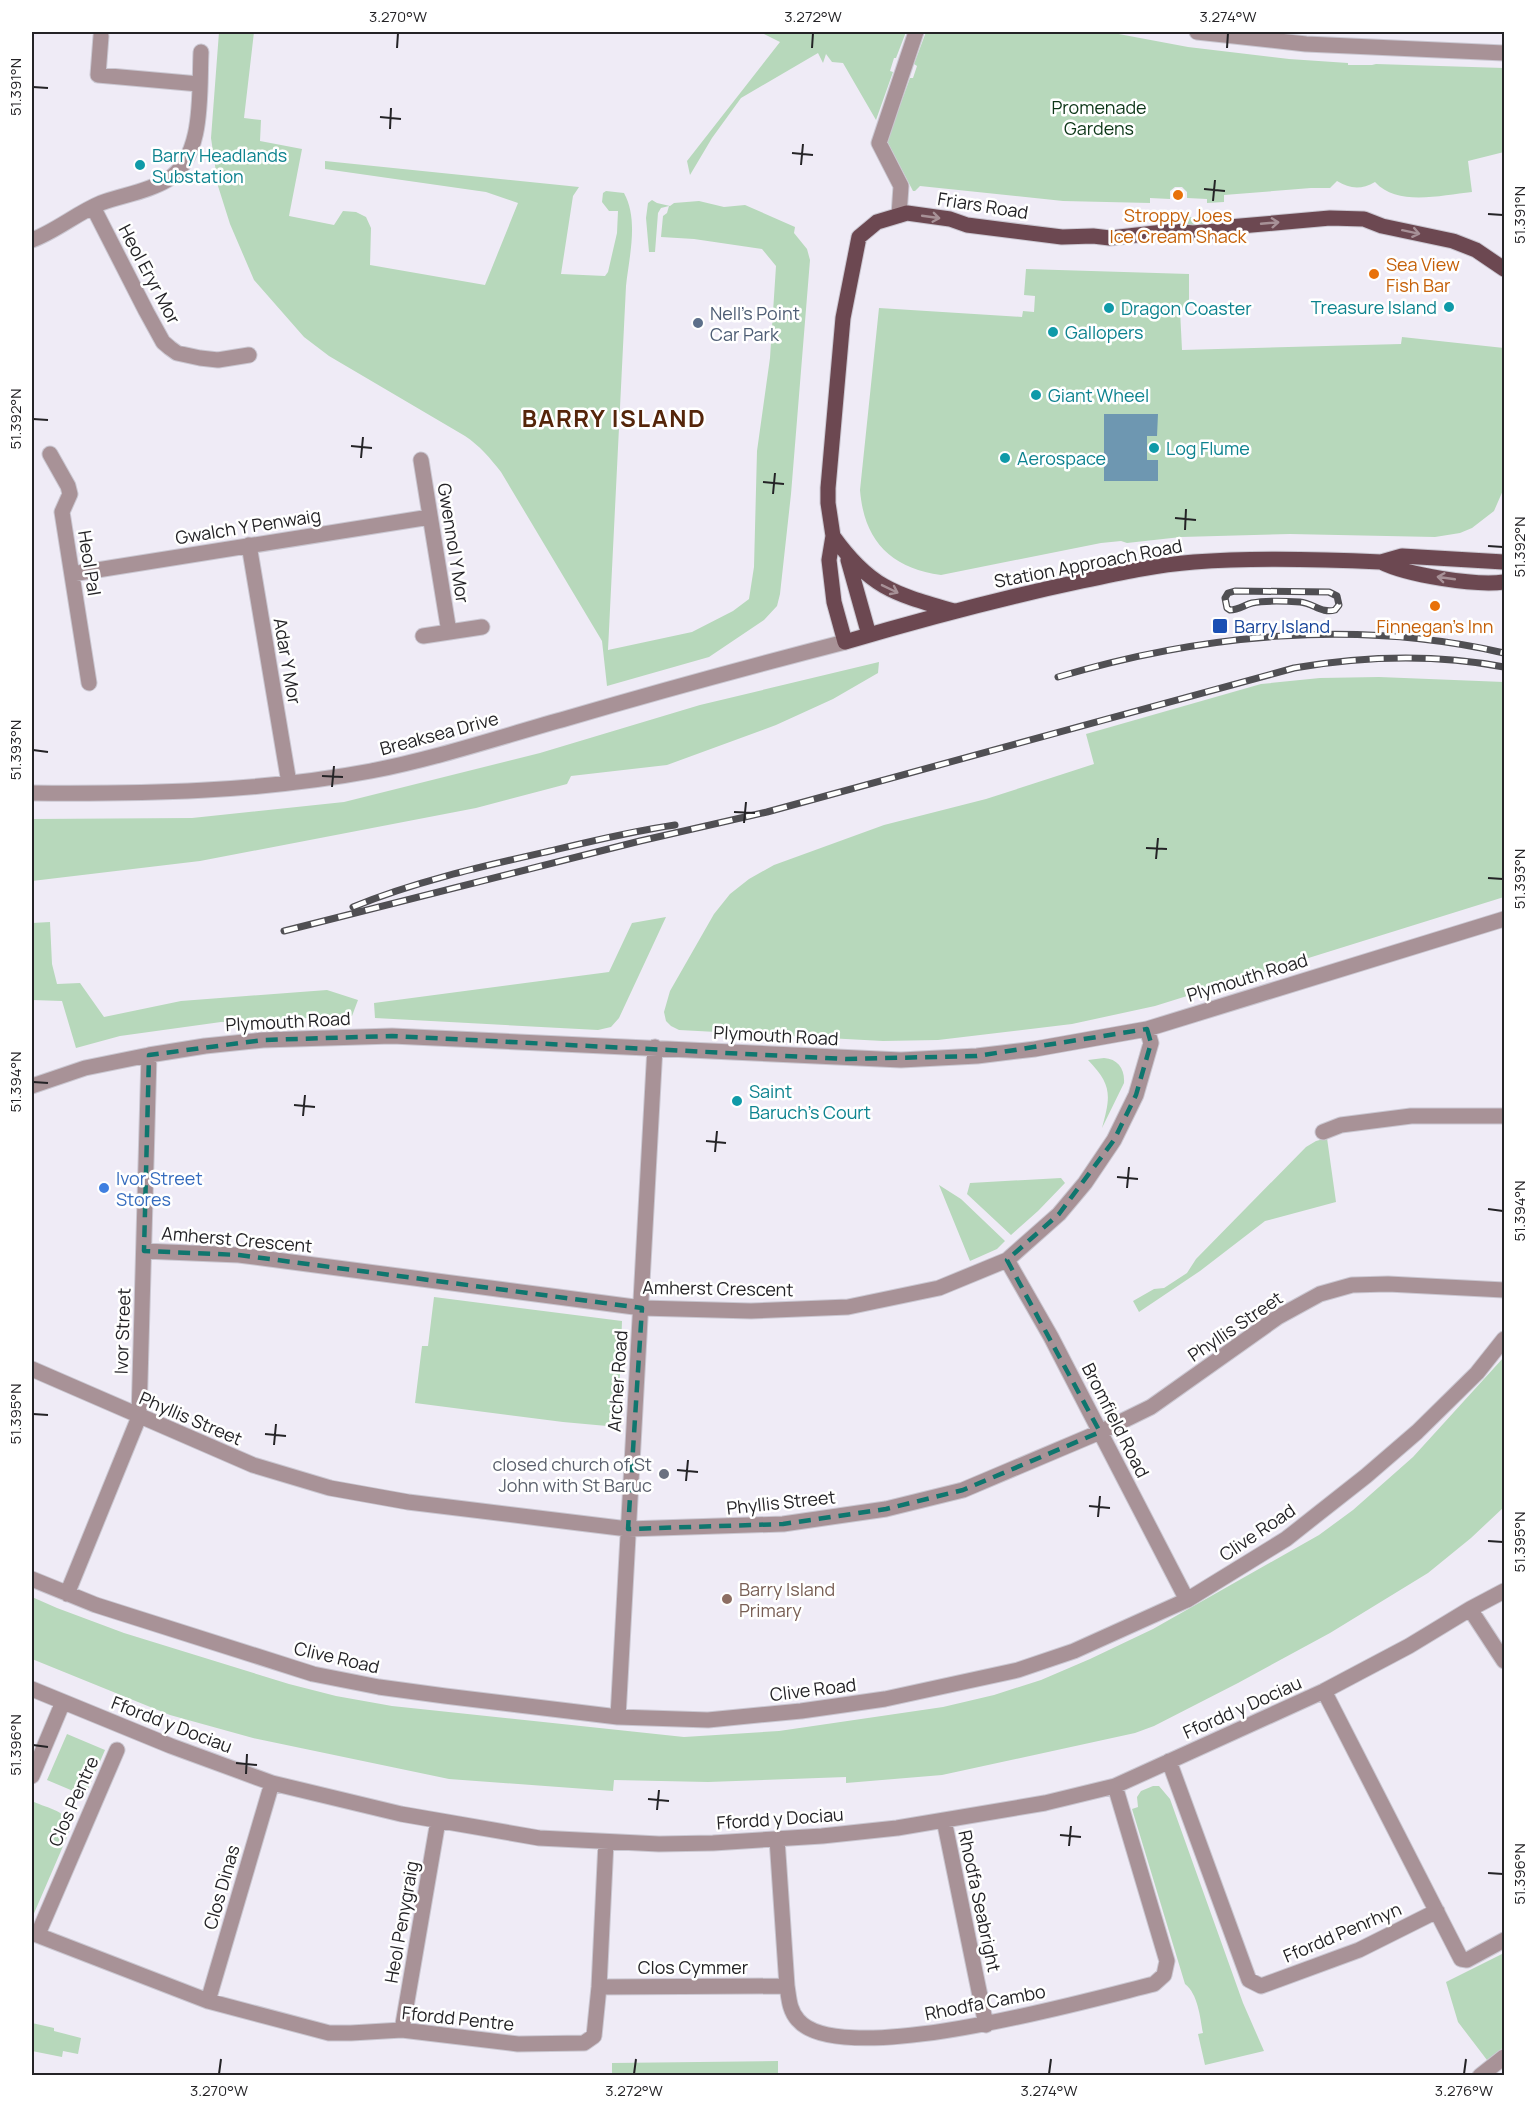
<svg xmlns="http://www.w3.org/2000/svg" width="1536" height="2107" font-family="Manrope,sans-serif">
<rect width="100%" height="100%" fill="#efebf6"/>
<!-- green -->
<path fill="#b7d8bb" d="M219,32H254L244,118L261,120L260,141L302,149L289,216L334,225L343,211L356,212L366,217L371,228L370,265L485,285L518,203L486,192L325,169V161L579,187L573,196L561,274L605,276L608,272L617,233L618,211H609L602,202L603,193L606,191L624,193C639,220 629,257 626,286L608,650L692,632L733,611L749,599L754,567L757,451L770,358L776,266L762,249L694,239L661,237L663,216L667,213L669,206L661,208L658,213L655,252H649L646,218L648,203L652,200L657,203L670,206L674,203L699,201L724,207L745,205L795,227L794,233L807,249L810,260L791,494L780,594L777,606L764,620L709,657L607,686L602,641L501,472C490,458 480,446 465,436L329,356L304,337L254,280L230,224L218,186L211,138Z
M760,32H906L896,58H894L890,71L893,72L876,120L843,63L832,62L826,54L823,63L818,53L741,98L712,138L690,175L687,161L780,42Z
M926,32H1108L1188,47L1289,59L1348,63V65H1372L1376,64L1504,68V152L1468,161L1472,192C1441,195 1398,207 1375,182C1361,190 1350,189 1337,181L1330,188H1311L1224,195V202L1207,203V199L1187,198V192L1182,187H1175L1170,191V199L1150,198V203L1063,201L920,186L915,191H913L887,141L910,78H913L917,66L914,64Z
M1217,213L1221,219C1203,229 1196,228 1178,220L1181,214C1195,220 1204,220 1217,213Z
M1026,269L1189,274V303L1184,310H1180L1182,350L1401,344L1402,337L1504,348V488L1494,511L1472,528L1460,533L1435,537L1290,534L1181,537L1127,543L1121,541L1101,543L941,575C891,568 864,541 860,490L879,308L1022,317L1023,311L1034,312L1035,296L1024,295Z
M879,662L878,673L833,699L776,725L667,765L571,776L567,784L476,808L200,861L32,881V819L192,818L344,802L540,753L700,705Z
M1379,677L1504,682V897L1155,1006L1072,1024L938,1040L883,1041L679,1030L671,1026L666,1021L664,1012L670,991L714,914L730,894L749,879L774,865L884,825L986,799L1094,764L1086,734L1261,684L1320,678Z
M666,917L619,1018L611,1027L598,1030L375,1018L374,1003L609,972L632,923Z
M50,922L52,964L57,984L80,983L104,1017L181,1001L327,990L358,1000L352,1016L221,1022L120,1036L76,1048L62,1001L32,1000V923Z
M1104,1058C1118,1059 1125,1069 1124,1083L1102,1128C1111,1095 1112,1085 1088,1060Z
M1327,1138L1336,1202L1265,1221L1200,1271L1139,1312L1133,1301L1154,1289L1164,1288L1187,1273L1196,1259L1306,1147L1316,1141Z
M1061,1178L1065,1183L1038,1211L1011,1235L967,1194L970,1183Z
M939,1185L961,1199L1005,1241L997,1249L970,1261Z
M434,1297L622,1321L618,1427L563,1422L415,1403L422,1346H428Z
M1504,1357V1507L1471,1538L1428,1573L1330,1633L1238,1683L1154,1726L1135,1733L942,1775L846,1783V1777L708,1782L614,1780L613,1791L449,1779L253,1738L170,1715L32,1659V1597L57,1608L124,1633L289,1684L336,1696L392,1706L684,1737L779,1731L943,1707L994,1695L1041,1680L1090,1659L1153,1629L1319,1535L1353,1510L1413,1457Z
M67,1734L105,1750L85,1796L47,1780Z
M1153,1786H1159L1170,1799L1243,2003L1264,2051L1205,2065L1198,2034L1203,2033C1200,2017 1198,1994 1185,1984L1132,1809L1138,1807L1137,1797L1141,1791Z
M34,1802C47,1808 72,1812 70,1830L32,1918V1808Z
M1504,1953V2047L1487,2060L1458,2022L1446,1982Z
M32,2023L54,2028V2031L81,2038L78,2054L63,2051L62,2057L32,2051Z
M778,2061V2075H612V2063Z"/>
<!-- water -->
<path fill="#6e97b1" d="M1104,414H1158L1157,436H1147V460H1158V481H1104Z"/>
<g fill="none" stroke-linecap="round" stroke-linejoin="round">
<defs>
<path id="street" d="M1197,32L1306,44L1504,53
M101,36L98,75L199,84
M93,207L146,311L163,342L170,348L177,353L200,358L218,360L249,355
M899,215L901,186L879,143L916,32
M32,240C56,231 77,213 101,203C122,195 147,192 167,180C205,157 199,92 201,52
M50,454L68,486L70,494L62,512L89,683
M421,460L449,632
M249,545L289,783
M72,574L430,517
M423,636L482,627
M32,793C145,794 259,792 371,771C438,758 503,736 568,718C660,691 752,666 845,642
M32,1086L85,1068L149,1055L205,1046L263,1040L392,1036L901,1060L977,1056L1035,1049L1147,1029L1504,919
M1323,1132L1341,1125L1411,1116H1504
M144,1251L239,1255L642,1308L751,1311L848,1307L939,1288L1007,1260L1059,1214L1085,1183L1114,1140L1136,1095L1151,1043L1147,1029
M1007,1260L1051,1337L1187,1600
M32,1369L253,1465L330,1488L408,1502L628,1529L783,1524L886,1509L963,1490L1100,1432L1151,1407L1278,1317L1320,1294L1352,1285L1388,1284L1504,1290
M32,1579L96,1605L313,1674L379,1687L445,1696L618,1717L708,1720L801,1711L885,1699L1018,1670L1074,1651L1187,1600L1286,1539L1366,1476L1417,1432L1477,1373L1504,1339
M67,1594L139,1417L149,1055
M1470,1609L1504,1661
M32,1689L171,1746L272,1783L401,1814L539,1838L659,1844L713,1843L822,1836L897,1828L1045,1803L1115,1786L1324,1691L1409,1646L1470,1609L1504,1591
M1324,1691L1461,1959L1467,1960L1504,1940
M618,1717L655,1047
M1169,1761L1249,1980L1261,1986L1359,1950L1437,1911
M32,1776L63,1702
M944,1820L986,2025
M777,1839L787,1986C789,1998 789,2010 798,2020C841,2071 1092,1999 1154,1984L1164,1975L1167,1961L1115,1786
M32,1933L208,2001L329,2033H351L402,2030L518,2044L584,2043L594,2036L599,1987L606,1842
M38,1934L117,1750
M599,1987L787,1986
M208,2001L272,1783
M402,2030L438,1821
M1480,2076L1504,2057"/>
<path id="primary" d="M1504,269L1476,250L1453,241L1382,226L1364,219L1330,218L1229,227L1215,231L1193,233L1173,231L1110,238L1093,236L1062,237L967,225L950,219L907,213L877,222L859,237L843,318L828,488V503L833,536L829,560L834,602L845,642C923,619 1002,598 1082,581C1119,573 1156,565 1194,562C1256,557 1319,559 1381,562L1402,556L1504,562
M833,536C870,588 895,594 954,611
M848,560L869,635
M1381,562C1407,575 1475,586 1504,582"/>
</defs>
<!-- street casing -->
<use href="#street" stroke="#cac7d1" stroke-width="17"/>
<!-- primary casing -->
<use href="#primary" stroke="#cac7d1" stroke-width="17"/>
<!-- street -->
<use href="#street" stroke="#a89297" stroke-width="15"/>
<!-- primary -->
<use href="#primary" stroke="#6c4851" stroke-width="15"/>
<defs>
<path id="rail" d="M1235,591L1329,592L1337,596L1339,605L1335,610C1322,614 1313,603 1300,602C1285,601 1267,600 1252,603C1244,605 1239,610 1230,610L1227,608L1225,598L1228,593Z
M1058,677C1202,634 1357,619 1504,653
M353,907C416,881 484,866 550,851C592,841 633,831 675,825
M284,931L640,841L767,812L1294,668C1364,656 1435,654 1504,667"/>
</defs>
<!-- rail casing -->
<use href="#rail" stroke="#504f53" stroke-width="7"/>
<!-- rail -->
<use href="#rail" stroke="#fff" stroke-width="4.5" stroke-dasharray="14" stroke-linecap="butt"/>
</g>
<!-- one-way arrows -->
<defs><path id="oneway-shaft" d="M-6 0H5M1.5-3L5.5 0L1.5 3" fill="none" stroke-width="1.6" stroke-linecap="round" stroke-linejoin="round" transform="scale(1.5)"/></defs>
<g stroke="#a79197">
<use href="#oneway-shaft" transform="translate(931 217) rotate(8)"/>
<use href="#oneway-shaft" transform="translate(1270 223) rotate(-5)"/>
<use href="#oneway-shaft" transform="translate(1411 232) rotate(12)"/>
<use href="#oneway-shaft" transform="translate(1446 578) rotate(-172)"/>
<use href="#oneway-shaft" transform="translate(890 589) rotate(26)"/>
</g>
<!-- marked area -->
<path fill="none" stroke="#0f766e" stroke-width="4.5" stroke-dasharray="12 8" stroke-linejoin="round" d="M1147,1029L1151,1043L1136,1095L1114,1140L1059,1214L1007,1260L1100,1432L963,1490L886,1509L783,1524L628,1529L642,1308L239,1255L144,1251L149,1055L263,1040L392,1036L846,1059L977,1056Z"/>
<!-- ticks -->
<path fill="none" stroke="#242326" stroke-width="2" d="M397,48L398,33M812,48L813,33M1227,48L1228,33M33,87L48,88M380,117L401,119M390,129L391,108M792,153L813,155M801,165L803,144M1204,189L1225,191M1213,201L1215,180M1488,214L1503,215M33,419L48,420M351,446L372,448M361,458L363,437M763,482L784,484M773,494L775,473M1175,518L1196,520M1185,530L1186,509M1488,546L1503,547M33,750L48,752M322,776L343,777M332,787L334,766M734,812L755,813M744,823L746,802M1146,848L1167,849M1156,859L1158,838M1488,878L1503,879M33,1082L48,1083M294,1105L315,1107M303,1116L305,1095M706,1141L726,1143M715,1152L717,1131M1117,1177L1138,1179M1127,1188L1129,1167M1488,1209L1503,1211M33,1414L48,1415M265,1434L286,1436M274,1445L276,1424M677,1470L698,1472M686,1481L688,1460M1089,1506L1110,1508M1098,1517L1100,1496M1488,1541L1503,1542M33,1745L48,1747M236,1763L257,1765M246,1774L247,1754M648,1799L669,1801M657,1810L659,1790M1060,1835L1081,1837M1069,1846L1071,1826M1488,1873L1503,1874M219,2074L221,2059M634,2074L636,2059M1049,2074L1051,2059M1464,2074L1466,2059"/>
<!-- markers -->
<g fill="#0f9aa8" stroke="#fff" stroke-width="2">
<circle cx="140" cy="165" r="6"/>
<circle cx="1449" cy="307" r="6"/>
<circle cx="1109" cy="308" r="6"/>
<circle cx="1053" cy="332" r="6"/>
<circle cx="1036" cy="395" r="6"/>
<circle cx="1154" cy="448" r="6"/>
<circle cx="1005" cy="458" r="6"/>
<circle cx="737" cy="1101" r="6"/>
</g>
<g fill="#e8710a" stroke="#fff" stroke-width="2">
<circle cx="1178" cy="195" r="6"/>
<circle cx="1374" cy="274" r="6"/>
<circle cx="1435" cy="606" r="6"/>
</g>
<circle fill="#5c6f8a" stroke="#fff" stroke-width="2" cx="698" cy="323" r="6"/>
<rect fill="#1a4fb4" stroke="#fff" stroke-width="2" x="1212" y="618" width="16" height="16" rx="3"/>
<circle fill="#3f7fe0" stroke="#fff" stroke-width="2" cx="104" cy="1188" r="6"/>
<circle fill="#6b7280" stroke="#fff" stroke-width="2" cx="664" cy="1474" r="6"/>
<circle fill="#8d6e63" stroke="#fff" stroke-width="2" cx="727" cy="1599" r="6"/>
<g text-anchor="middle" dominant-baseline="central" stroke-width="5" stroke-linejoin="round" paint-order="stroke">
<!-- park labels -->
<g font-size="18" fill="#0c3617" stroke="#fff">
<text x="1099" y="107">Promenade<tspan x="1099" dy="21">Gardens</tspan></text>
</g>
<!-- culture labels -->
<g font-size="18" fill="#0d838f" stroke="#fff" text-anchor="start">
<text x="152" y="155">Barry Headlands<tspan x="152" dy="21">Substation</tspan></text>
<text x="1437" y="307" text-anchor="end">Treasure Island</text>
<text x="1121" y="308">Dragon Coaster</text>
<text x="1065" y="332">Gallopers</text>
<text x="1048" y="395">Giant Wheel</text>
<text x="1166" y="448">Log Flume</text>
<text x="1017" y="458">Aerospace</text>
<text x="749" y="1091">Saint<tspan x="749" dy="21">Baruch's Court</tspan></text>
</g>
<!-- street labels -->
<g font-size="18" fill="#242326" stroke="#fff">
<text transform="translate(983 205) rotate(9)">Friars Road</text>
<text transform="translate(150 274) rotate(62)">Heol Eryr Mor</text>
<text transform="translate(248 526) rotate(-9)">Gwalch Y Penwaig</text>
<text transform="translate(454 543) rotate(81)">Gwennol Y Mor</text>
<text transform="translate(90 563) rotate(81)">Heol Pal</text>
<text transform="translate(1088 563) rotate(-11)">Station Approach Road</text>
<text transform="translate(288 661) rotate(80)">Adar Y Mor</text>
<text transform="translate(439 733) rotate(-15)">Breaksea Drive</text>
<text transform="translate(1247 977) rotate(-17)">Plymouth Road</text>
<text transform="translate(288 1021) rotate(-3)">Plymouth Road</text>
<text transform="translate(776 1035) rotate(3)">Plymouth Road</text>
<text transform="translate(237 1239) rotate(5)">Amherst Crescent</text>
<text transform="translate(718 1288) rotate(1)">Amherst Crescent</text>
<text transform="translate(1235 1326) rotate(-34)">Phyllis Street</text>
<text transform="translate(122 1331) rotate(-88)">Ivor Street</text>
<text transform="translate(617 1381) rotate(-86)">Archer Road</text>
<text transform="translate(191 1418) rotate(23)">Phyllis Street</text>
<text transform="translate(1116 1420) rotate(63)">Bromfield Road</text>
<text transform="translate(781 1502) rotate(-6)">Phyllis Street</text>
<text transform="translate(1257 1532) rotate(-34)">Clive Road</text>
<text transform="translate(337 1657) rotate(13)">Clive Road</text>
<text transform="translate(813 1689) rotate(-7)">Clive Road</text>
<text transform="translate(1242 1707) rotate(-24)">Ffordd y Dociau</text>
<text transform="translate(172 1724) rotate(21)">Ffordd y Dociau</text>
<text transform="translate(73 1801) rotate(-66)">Clos Pentre</text>
<text transform="translate(780 1818) rotate(-4)">Ffordd y Dociau</text>
<text transform="translate(221 1887) rotate(-74)">Clos Dinas</text>
<text transform="translate(980 1901) rotate(78)">Rhodfa Seabright</text>
<text transform="translate(401 1922) rotate(-80)">Heol Penygraig</text>
<text transform="translate(1342 1932) rotate(-23)">Ffordd Penrhyn</text>
<text x="693" y="1967">Clos Cymmer</text>
<text transform="translate(985 2002) rotate(-11)">Rhodfa Cambo</text>
<text transform="translate(458 2018) rotate(6)">Ffordd Pentre</text>
</g>
<!-- food labels -->
<g font-size="18" fill="#c56008" stroke="#fff">
<text x="1178" y="215">Stroppy Joes<tspan x="1178" dy="21">Ice Cream Shack</tspan></text>
<text x="1386" y="264" text-anchor="start">Sea View<tspan x="1386" dy="21">Fish Bar</tspan></text>
<text x="1435" y="626">Finnegan's Inn</text>
</g>
<!-- service labels -->
<g font-size="18" fill="#4e5e75" stroke="#fff" text-anchor="start">
<text x="710" y="313">Nell's Point<tspan x="710" dy="21">Car Park</tspan></text>
</g>
<!-- transit labels -->
<g font-size="18" fill="#164399" stroke="#fff" text-anchor="start">
<text x="1234" y="626">Barry Island</text>
</g>
<!-- shop labels -->
<g font-size="18" fill="#366cbe" stroke="#fff" text-anchor="start">
<text x="116" y="1178">Ivor Street<tspan x="116" dy="21">Stores</tspan></text>
</g>
<!-- worship labels -->
<g font-size="18" fill="#5b616d" stroke="#fff" text-anchor="end">
<text x="652" y="1464">closed church of St<tspan x="652" dy="21">John with St Baruc</tspan></text>
</g>
<!-- education labels -->
<g font-size="18" fill="#785e54" stroke="#fff" text-anchor="start">
<text x="739" y="1589">Barry Island<tspan x="739" dy="21">Primary</tspan></text>
</g>
<!-- district labels -->
<g font-size="24" font-weight="bold" letter-spacing="1.5" fill="#55250a" stroke="#fff">
<text x="614" y="417">BARRY ISLAND</text>
</g>
</g>
<!-- border -->
<rect width="1536" height="2107" fill="none" stroke="#ffffff" stroke-width="66"/>
<rect x="33" y="33" width="1470" height="2041" fill="none" stroke="#242326" stroke-width="2"/>
<g font-size="15" text-anchor="middle" fill="#242326">
<text x="398" y="22">3.270°W</text>
<text x="813" y="22">3.272°W</text>
<text x="1228" y="22">3.274°W</text>
<text transform="translate(16 87) rotate(-90)" y="5">51.391°N</text>
<text transform="translate(1520 215) rotate(-90)" y="5">51.391°N</text>
<text transform="translate(16 419) rotate(-90)" y="5">51.392°N</text>
<text transform="translate(1520 547) rotate(-90)" y="5">51.392°N</text>
<text transform="translate(16 750) rotate(-90)" y="5">51.393°N</text>
<text transform="translate(1520 879) rotate(-90)" y="5">51.393°N</text>
<text transform="translate(16 1082) rotate(-90)" y="5">51.394°N</text>
<text transform="translate(1520 1211) rotate(-90)" y="5">51.394°N</text>
<text transform="translate(16 1414) rotate(-90)" y="5">51.395°N</text>
<text transform="translate(1520 1542) rotate(-90)" y="5">51.395°N</text>
<text transform="translate(16 1745) rotate(-90)" y="5">51.396°N</text>
<text transform="translate(1520 1874) rotate(-90)" y="5">51.396°N</text>
<text x="219" y="2096">3.270°W</text>
<text x="634" y="2096">3.272°W</text>
<text x="1049" y="2096">3.274°W</text>
<text x="1464" y="2096">3.276°W</text>
</g>
</svg>
